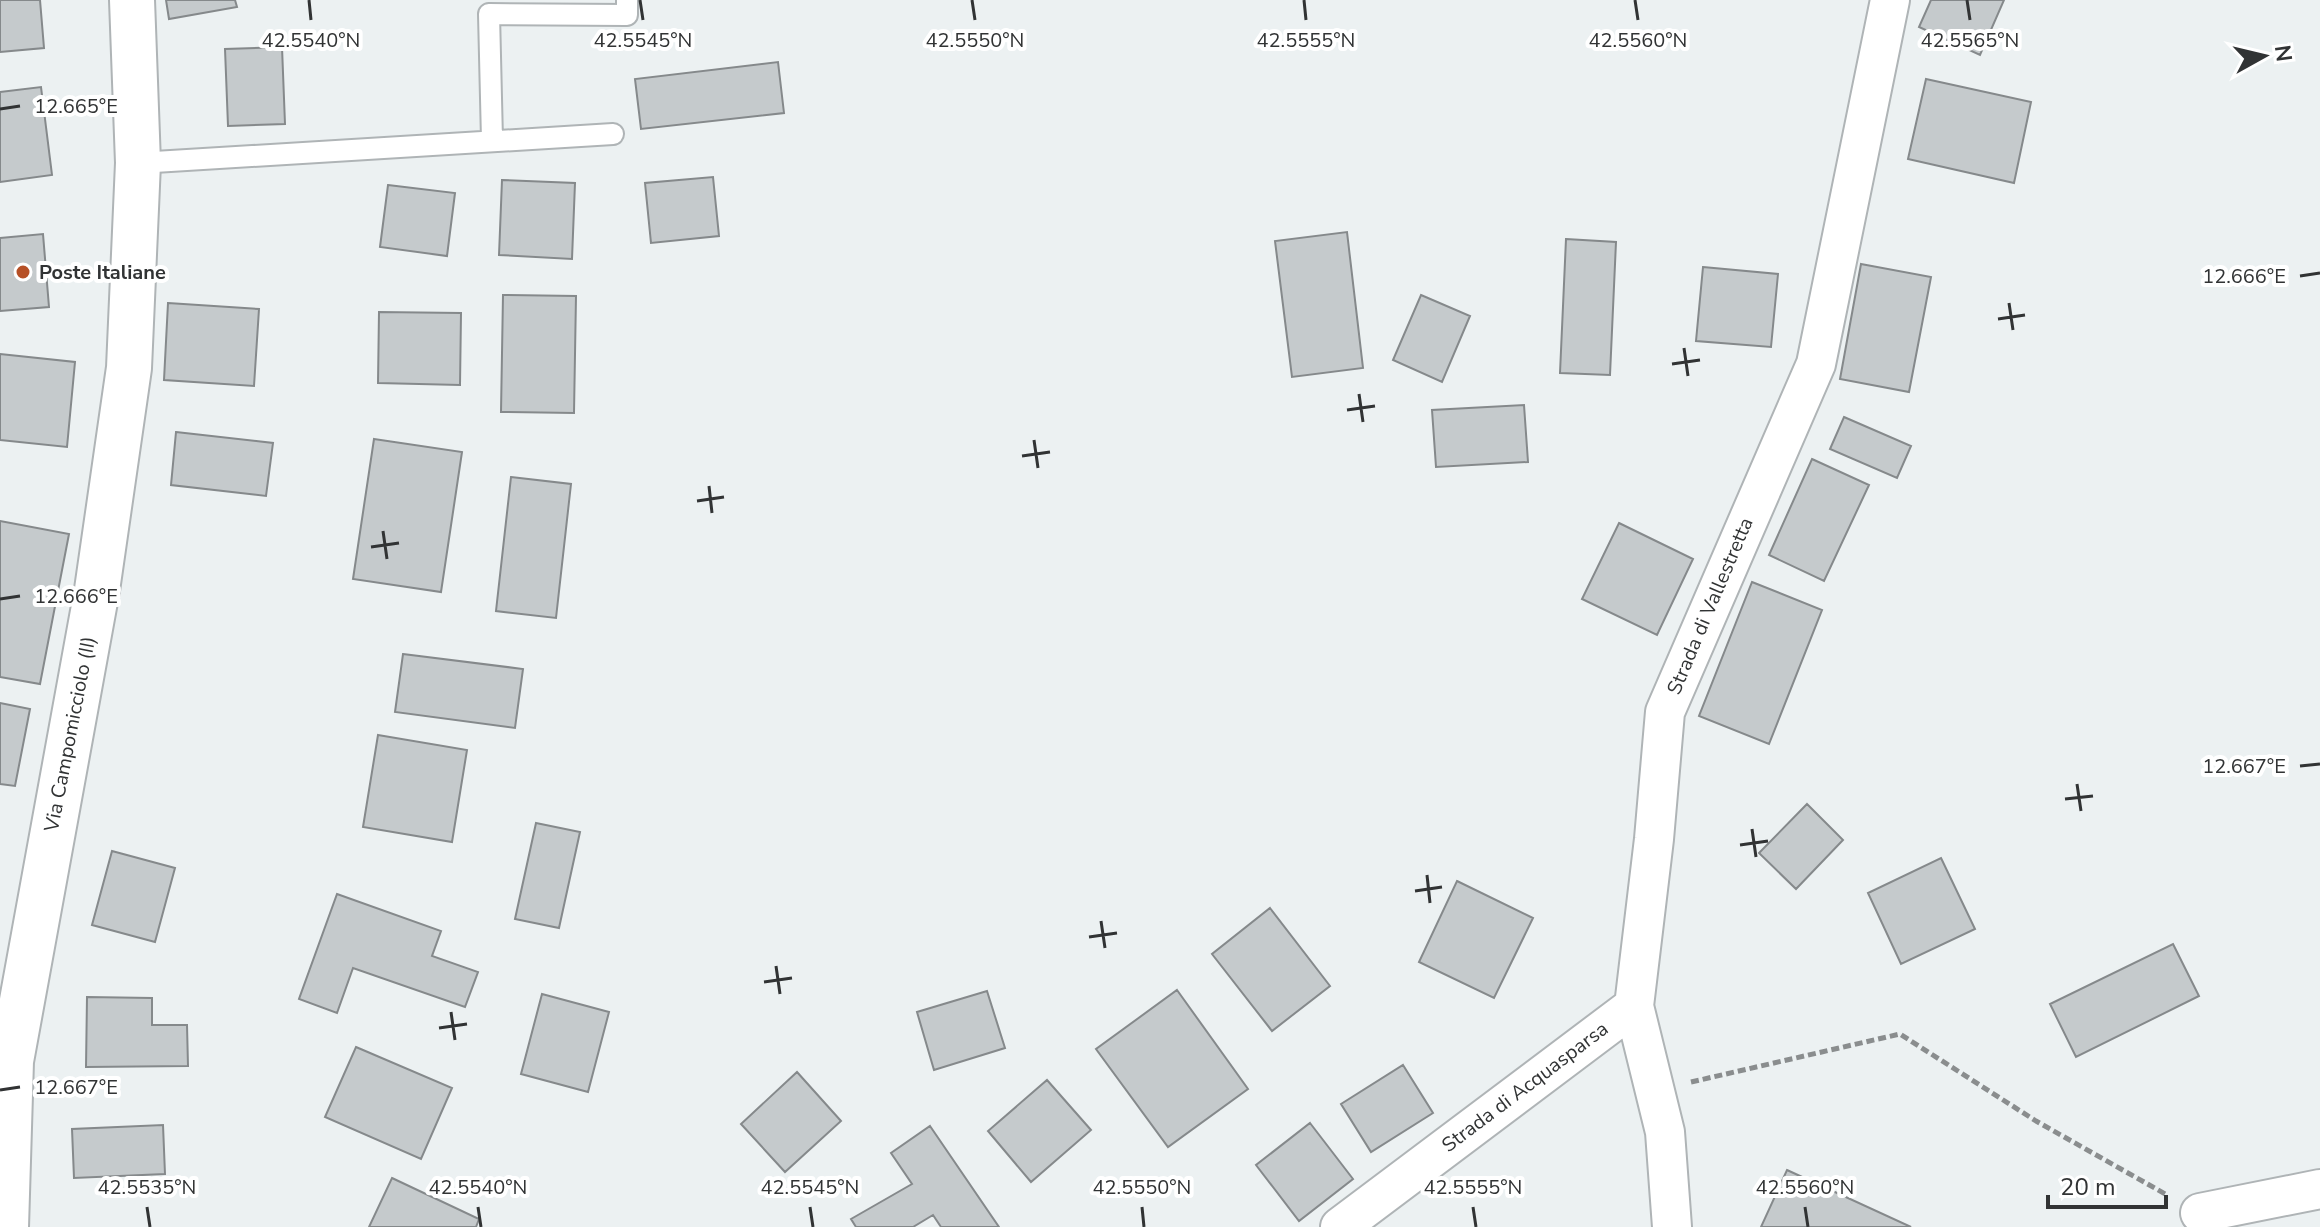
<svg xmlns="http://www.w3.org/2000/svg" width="2320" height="1227" font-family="'Nunito Sans',sans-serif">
<rect width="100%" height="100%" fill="#ecf1f2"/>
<!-- building -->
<path fill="#c5cacc" stroke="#85898b" stroke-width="2" d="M0,0H40L44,48L0,52Z
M166,0H235L237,7L169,19Z
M1931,0H2004L1980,55L1919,27Z
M282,47L285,124L228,126L225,49Z
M778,62L784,113L641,129L635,79Z
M1926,79L2031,102L2014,183L1908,159Z
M41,87L52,175L0,182V92Z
M713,177L719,236L651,243L645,183Z
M502,180L575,183L572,259L499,255Z
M388,185L455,193L447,256L380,247Z
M1347,232L1363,368L1292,377L1275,241Z
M43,234L49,307L0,311V238Z
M1566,239L1616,242L1610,375L1560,373Z
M1861,264L1931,277L1909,392L1840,379Z
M1703,267L1778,274L1771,347L1696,341Z
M503,295L576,296L574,413L501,412Z
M1421,295L1470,316L1442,382L1393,360Z
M168,303L259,309L254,386L164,380Z
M379,312L461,313L460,385L378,383Z
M0,354L75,362L67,447L0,440Z
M1524,405L1528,462L1436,467L1432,410Z
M1844,417L1911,446L1897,478L1830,449Z
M176,432L273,443L266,496L171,485Z
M374,439L462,452L441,592L353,579Z
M1812,459L1869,485L1824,581L1769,555Z
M511,477L571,484L556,618L496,611Z
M0,521L69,534L40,684L0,677Z
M1619,523L1693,559L1657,635L1582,599Z
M1752,582L1822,610L1769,744L1699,716Z
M403,654L523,669L515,728L395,712Z
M0,703L30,709L15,786L0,784Z
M378,735L467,750L452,842L363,827Z
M1807,804L1843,840L1796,889L1759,853Z
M536,823L580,832L559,928L515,919Z
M112,851L175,868L155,942L92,925Z
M1941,858L1975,929L1901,964L1868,893Z
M1457,881L1533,918L1494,998L1419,962Z
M337,894L441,931L432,956L478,972L465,1007L353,968L337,1013L299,999Z
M1270,908L1330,986L1272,1031L1212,954Z
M2173,944L2199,996L2076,1057L2050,1004Z
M1177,990L1248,1089L1168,1147L1096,1049Z
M987,991L1005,1048L934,1070L917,1012Z
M542,994L609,1012L588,1092L521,1074Z
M87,997L152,998V1025H187L188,1066L86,1067Z
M356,1047L452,1088L421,1159L325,1117Z
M1403,1065L1433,1113L1371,1152L1341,1104Z
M797,1072L841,1121L785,1172L741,1124Z
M1047,1080L1091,1130L1031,1182L988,1131Z
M1310,1123L1353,1179L1299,1221L1256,1165Z
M163,1125L165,1174L74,1178L72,1129Z
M930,1126L999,1227H941L933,1215L913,1227H856L851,1219L912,1184L891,1153Z
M1787,1170L1911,1227H1761Z
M392,1178L479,1219L476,1227H369Z"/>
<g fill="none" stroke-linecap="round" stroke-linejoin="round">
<defs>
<path id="lane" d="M492,140L489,14L627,15V0
M138,163L613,134"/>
<path id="street" d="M2200,1213L2320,1189
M1340,1227L1634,1006
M1672,1227L1665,1132L1634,1006L1654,839L1665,712L1816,364L1890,0"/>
<path id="primary" d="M6,1227L11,1061L97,590L129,368L138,163L132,0"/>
</defs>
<!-- lane casing -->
<use href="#lane" stroke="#afb4b6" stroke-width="24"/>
<!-- street casing -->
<use href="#street" stroke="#afb4b6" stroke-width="42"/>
<!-- primary casing -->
<use href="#primary" stroke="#afb4b6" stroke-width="48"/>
<!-- path -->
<path stroke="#8a8d8e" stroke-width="5" stroke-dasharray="8 4" stroke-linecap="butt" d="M1691,1082L1900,1034L2036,1121L2167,1195"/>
<!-- lane -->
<use href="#lane" stroke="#fff" stroke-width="20"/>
<!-- street -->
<use href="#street" stroke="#fff" stroke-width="38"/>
<!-- primary -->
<use href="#primary" stroke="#fff" stroke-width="44"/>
</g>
<!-- ticks -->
<path fill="none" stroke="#313334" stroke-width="3" d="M309,0L311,20M640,0L643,20M972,0L975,20M1304,0L1306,20M1635,0L1638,20M1967,0L1970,20M0,109L20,106M2300,276L2320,273M2009,303L2013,330M1998,319L2025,315M1684,348L1688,376M1672,364L1700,360M1359,394L1363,422M1347,410L1375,406M1034,440L1038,468M1022,456L1050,452M709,486L712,513M697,501L724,497M383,531L387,559M371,547L399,543M0,599L20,596M2300,766L2320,764M2077,784L2081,811M2065,799L2093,796M1752,829L1756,857M1740,845L1768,841M1427,875L1430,903M1415,891L1442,887M1101,921L1105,948M1089,937L1117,933M776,966L780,994M764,982L792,978M451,1012L455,1040M439,1028L467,1024M0,1090L20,1087M147,1207L150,1227M478,1207L481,1227M810,1207L813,1227M1142,1207L1144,1227M1473,1207L1476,1227M1805,1207L1808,1227"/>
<!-- markers -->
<circle fill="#b65026" stroke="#fff" stroke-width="3" cx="23" cy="272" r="8"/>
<g text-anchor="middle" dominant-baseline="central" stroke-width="8" stroke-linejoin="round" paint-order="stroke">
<!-- poi labels -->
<g font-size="20" font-weight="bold" fill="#313334" stroke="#fff" text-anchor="start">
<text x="39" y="272">Poste Italiane</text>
</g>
<!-- street labels -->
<g font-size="20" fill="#313334" stroke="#fff">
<text transform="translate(1710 606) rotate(-67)">Strada di Vallestretta</text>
<text transform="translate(70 734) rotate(-79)">Via Campomicciolo (II)</text>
<text transform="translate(1525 1087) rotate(-37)">Strada di Acquasparsa</text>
</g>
</g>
<g font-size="20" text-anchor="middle" fill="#313334" stroke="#fff" stroke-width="8" stroke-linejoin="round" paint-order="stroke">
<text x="311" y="47">42.5540°N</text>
<text x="643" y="47">42.5545°N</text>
<text x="975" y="47">42.5550°N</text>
<text x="1306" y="47">42.5555°N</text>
<text x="1638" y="47">42.5560°N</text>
<text x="1970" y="47">42.5565°N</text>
<text x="76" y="113">12.665°E</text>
<text x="2244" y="283">12.666°E</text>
<text x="76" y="603">12.666°E</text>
<text x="2244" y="773">12.667°E</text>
<text x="76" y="1094">12.667°E</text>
<text x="147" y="1194">42.5535°N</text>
<text x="478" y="1194">42.5540°N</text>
<text x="810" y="1194">42.5545°N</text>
<text x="1142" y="1194">42.5550°N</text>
<text x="1473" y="1194">42.5555°N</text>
<text x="1805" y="1194">42.5560°N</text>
</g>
<!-- north arrow -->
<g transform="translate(2264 56) rotate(82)" stroke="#ffffff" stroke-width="6" paint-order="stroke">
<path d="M0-6L14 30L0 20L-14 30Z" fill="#313334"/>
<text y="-12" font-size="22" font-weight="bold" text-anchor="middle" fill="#313334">N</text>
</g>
<!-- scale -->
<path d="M2048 1195v12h118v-12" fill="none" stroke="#313334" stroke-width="4"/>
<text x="2060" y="1195" font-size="24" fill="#313334" stroke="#ffffff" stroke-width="6" paint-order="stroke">20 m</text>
</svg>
